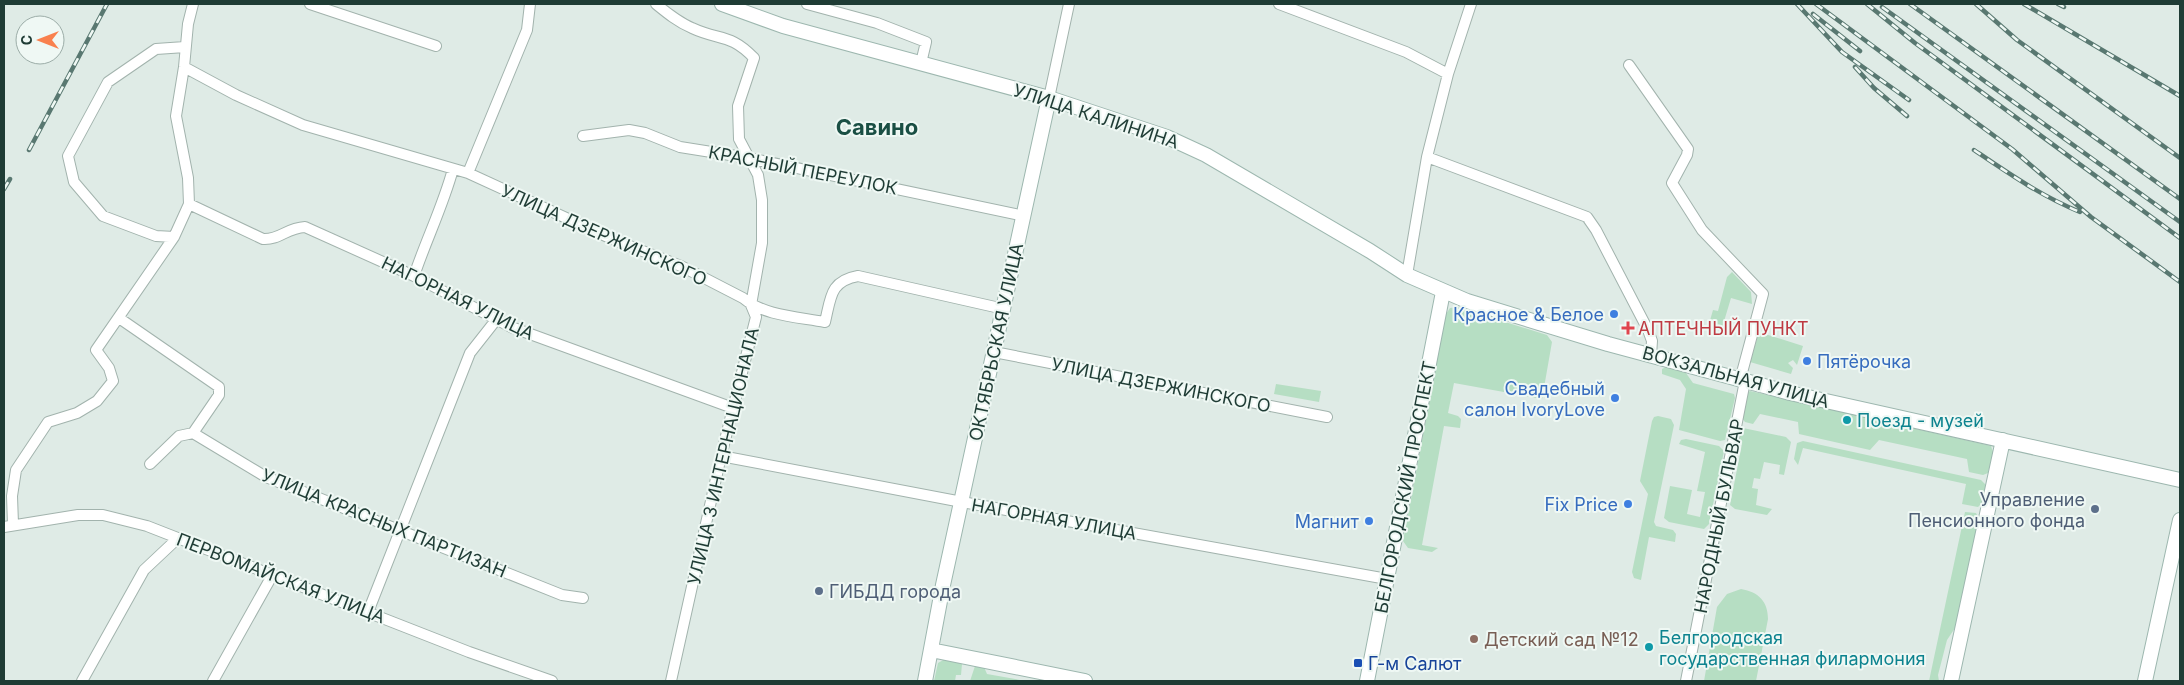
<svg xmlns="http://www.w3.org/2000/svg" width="2184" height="685" font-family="Inter,sans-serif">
<rect width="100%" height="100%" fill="#dfebe6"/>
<!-- green -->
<path fill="#b6dec3" d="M1732,272L1751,292L1752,304L1731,298L1722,328L1709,324L1713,310L1718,311L1727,277Z
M1457,307L1547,335L1552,342L1542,399L1454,383L1448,413L1458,416L1461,419L1460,428L1444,426L1422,545L1438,548L1432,552L1408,548L1403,541L1446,314L1450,308Z
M1759,332L1803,346L1797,365L1793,360L1788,363L1793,368L1791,374L1750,362Z
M1666,367L1686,373L1693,383L1734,394L1735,398L1725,440L1720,441L1679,430L1686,389L1680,380L1662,374V369Z
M1276,384L1321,391L1319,402L1274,394Z
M1750,391L1991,446L1993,452L1988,473L1983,475L1969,472L1967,459L1879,440L1870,450L1799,434L1798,422L1760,414L1753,424L1745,422L1742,418L1747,393Z
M1658,416L1671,419L1674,425L1654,522L1656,526L1673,530L1676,534L1675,542L1649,537L1641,580L1634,578L1632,572L1648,494L1640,481L1652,421L1654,417Z
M1743,428L1786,437L1791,442L1784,475L1779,474L1780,465L1764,462L1760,479L1754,478L1752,488L1758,489L1756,505L1772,509L1767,515L1735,509L1730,505L1742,444L1737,439L1739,431Z
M1686,439L1719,446L1724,451L1709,524L1704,529L1669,522L1664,518L1670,486L1692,490L1687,514L1700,517L1705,492L1697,491L1705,452L1679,444L1681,440Z
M1803,441L1981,480L1986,485L1982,503L1978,507L1962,504L1966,484L1803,448L1798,465L1794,459L1797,443Z
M1965,512L1976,513L1979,519L1955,628L1947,640L1938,675L1939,681H1929Z
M1741,589C1759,592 1768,602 1768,619L1756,681H1704L1717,607L1727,594Z
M945,659L962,664L961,675H956L955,681H934L938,663Z
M975,666L984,667L987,674L1026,681H970Z"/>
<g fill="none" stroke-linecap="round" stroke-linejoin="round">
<defs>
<path id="street" d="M310,4L436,46
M656,4C667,13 678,22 692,28C720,41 730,33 754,58L738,106L739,139L758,175L762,200V243L751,305L756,317L721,456L671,681
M807,4L877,23L926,42L921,63
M1279,4L1406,52L1448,74
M1629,65L1688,149L1687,155L1672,183L1702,230L1763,294L1740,380
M184,67L236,95L303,125L468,173L612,239L681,266L743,298C764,316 799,317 825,322C831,297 830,281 858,276L1004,309
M1049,98L1069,4
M583,136L629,130L645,133L680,147L749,158L1024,216
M1427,157L1587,217L1596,230L1648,330L1652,341L1651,355
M468,173L527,30L530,4
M189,204L263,239C280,240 286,228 305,227L414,276L511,327L733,408
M174,237L156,236L103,216L74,182L68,156L108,82L156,49L185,47
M1407,275L1427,157L1448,74L1471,4
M414,276C426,240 443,206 453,169
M119,318L219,387V395L193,433L179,436L150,464
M994,352L1327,417
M193,433L266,477L562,595L583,598
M721,456L962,502L1387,579
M13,524L12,496L16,470L48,422L77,413L97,401L113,381L109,368L96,350L174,237L189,204L188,178L176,116L184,67L188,24L193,4
M4,527L78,515H103L147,526L469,652L552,681
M368,612L470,353L496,320
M82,681L144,570L177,539
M213,681L273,574
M1686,681L1745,381"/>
<path id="secondary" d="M722,4L783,26L1049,98L1167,137L1206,155L1370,251L1407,275L1467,301L1608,344L1790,393L2180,480
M931,650L1085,681
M925,681L943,585L1049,98
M1367,681L1443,292
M1951,681L2003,440
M2145,681L2180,520"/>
</defs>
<!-- street casing -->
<use href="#street" stroke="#a2b3ad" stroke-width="12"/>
<!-- secondary casing -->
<use href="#secondary" stroke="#9db7af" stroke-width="16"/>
<!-- street -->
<use href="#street" stroke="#fff" stroke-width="10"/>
<!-- secondary -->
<use href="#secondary" stroke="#fff" stroke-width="14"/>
<defs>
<path id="rail" d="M1797,4L1842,52L1909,100
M1816,4L2012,149L2091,217L2180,282
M1867,4L1915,43L2180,238
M1910,4L2180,199
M1976,4L2017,40L2180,158
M2024,4L2180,96
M2058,4L2064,7
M1882,7L2180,222
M1813,14L1860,51
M1855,67L1874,88L1907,116
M29,150L107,4
M1974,150C2008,173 2041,196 2080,212
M4,189L10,179"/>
</defs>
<!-- rail casing -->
<use href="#rail" stroke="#597871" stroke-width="4.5"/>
<!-- rail -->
<use href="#rail" stroke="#eff8f4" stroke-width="2.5" stroke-dasharray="8" stroke-linecap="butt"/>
</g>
<!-- markers -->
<g fill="#3f7fe0" stroke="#eff8f4" stroke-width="2">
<circle cx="1614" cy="314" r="5"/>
<circle cx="1807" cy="361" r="5"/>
<circle cx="1615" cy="398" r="5"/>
<circle cx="1628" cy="504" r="5"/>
<circle cx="1369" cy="521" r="5"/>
</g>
<path fill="#e0444e" stroke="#eff8f4" stroke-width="2" d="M1625.5 320.5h5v5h5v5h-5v5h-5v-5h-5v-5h5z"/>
<g fill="#0f9aa8" stroke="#eff8f4" stroke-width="2">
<circle cx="1847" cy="420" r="5"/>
<circle cx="1649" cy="647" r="5"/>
</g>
<g fill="#5c6f8a" stroke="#eff8f4" stroke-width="2">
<circle cx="2095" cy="509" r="5"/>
<circle cx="819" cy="591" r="5"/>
</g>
<circle fill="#8d6e63" stroke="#eff8f4" stroke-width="2" cx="1474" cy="639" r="5"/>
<rect fill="#1a4fb4" stroke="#eff8f4" stroke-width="2" x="1353" y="658" width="10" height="10" rx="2.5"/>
<g text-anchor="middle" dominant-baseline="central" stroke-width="4" stroke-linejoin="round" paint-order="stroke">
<!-- street labels -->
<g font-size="18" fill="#1f3c35" stroke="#eff8f4">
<text transform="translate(1096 116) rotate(18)">УЛИЦА КАЛИНИНА</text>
<text transform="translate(803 170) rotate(11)">КРАСНЫЙ ПЕРЕУЛОК</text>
<text transform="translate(604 235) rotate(24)">УЛИЦА ДЗЕРЖИНСКОГО</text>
<text transform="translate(458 298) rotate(26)">НАГОРНАЯ УЛИЦА</text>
<text transform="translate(996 342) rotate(-78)">ОКТЯБРЬСКАЯ УЛИЦА</text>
<text transform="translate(1736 377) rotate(15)">ВОКЗАЛЬНАЯ УЛИЦА</text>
<text transform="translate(1161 385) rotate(11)">УЛИЦА ДЗЕРЖИНСКОГО</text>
<text transform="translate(723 456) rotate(-77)">УЛИЦА 3 ИНТЕРНАЦИОНАЛА</text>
<text transform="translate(1405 487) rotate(-79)">БЕЛГОРОДСКИЙ ПРОСПЕКТ</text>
<text transform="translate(1719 516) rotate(-79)">НАРОДНЫЙ БУЛЬВАР</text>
<text transform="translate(1054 519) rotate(10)">НАГОРНАЯ УЛИЦА</text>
<text transform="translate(384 523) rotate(22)">УЛИЦА КРАСНЫХ ПАРТИЗАН</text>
<text transform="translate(281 578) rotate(21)">ПЕРВОМАЙСКАЯ УЛИЦА</text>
</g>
<!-- shop labels -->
<g font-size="18" fill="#366cbe" stroke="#eff8f4" text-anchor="end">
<text x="1604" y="314">Красное &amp; Белое</text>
<text x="1817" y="361" text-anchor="start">Пятёрочка</text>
<text x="1605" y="388">Свадебный<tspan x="1605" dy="21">салон IvoryLove</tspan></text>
<text x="1618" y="504">Fix Price</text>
<text x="1359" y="521">Магнит</text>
</g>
<!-- health labels -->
<g font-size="18" fill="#be3a42" stroke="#eff8f4" text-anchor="start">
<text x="1638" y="328">АПТЕЧНЫЙ ПУНКТ</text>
</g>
<!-- culture labels -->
<g font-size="18" fill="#0d838f" stroke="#eff8f4" text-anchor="start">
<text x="1857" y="420">Поезд - музей</text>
<text x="1659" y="637">Белгородская<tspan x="1659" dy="21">государственная филармония</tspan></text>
</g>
<!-- service labels -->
<g font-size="18" fill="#4e5e75" stroke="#eff8f4" text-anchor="end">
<text x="2085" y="499">Управление<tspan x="2085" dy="21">Пенсионного фонда</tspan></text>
<text x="829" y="591" text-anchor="start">ГИБДД города</text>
</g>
<!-- education labels -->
<g font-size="18" fill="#785e54" stroke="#eff8f4" text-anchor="start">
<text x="1484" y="639">Детский сад №12</text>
</g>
<!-- transit labels -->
<g font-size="18" fill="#164399" stroke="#eff8f4" text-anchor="start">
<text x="1368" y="663">Г-м Салют</text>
</g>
<!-- district labels -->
<g font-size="22" font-weight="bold" fill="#1a4f44" stroke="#eff8f4">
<text x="877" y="127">Савино</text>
</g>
</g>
<!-- border -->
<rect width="2184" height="685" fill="none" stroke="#1f3c35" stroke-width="10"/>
<!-- north arrow -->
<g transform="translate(40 40) rotate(270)"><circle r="24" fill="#eff8f4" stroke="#9cada8"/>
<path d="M0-4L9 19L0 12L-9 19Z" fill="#f9814e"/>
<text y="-8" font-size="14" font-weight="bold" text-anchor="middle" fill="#1f3c35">С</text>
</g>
</svg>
